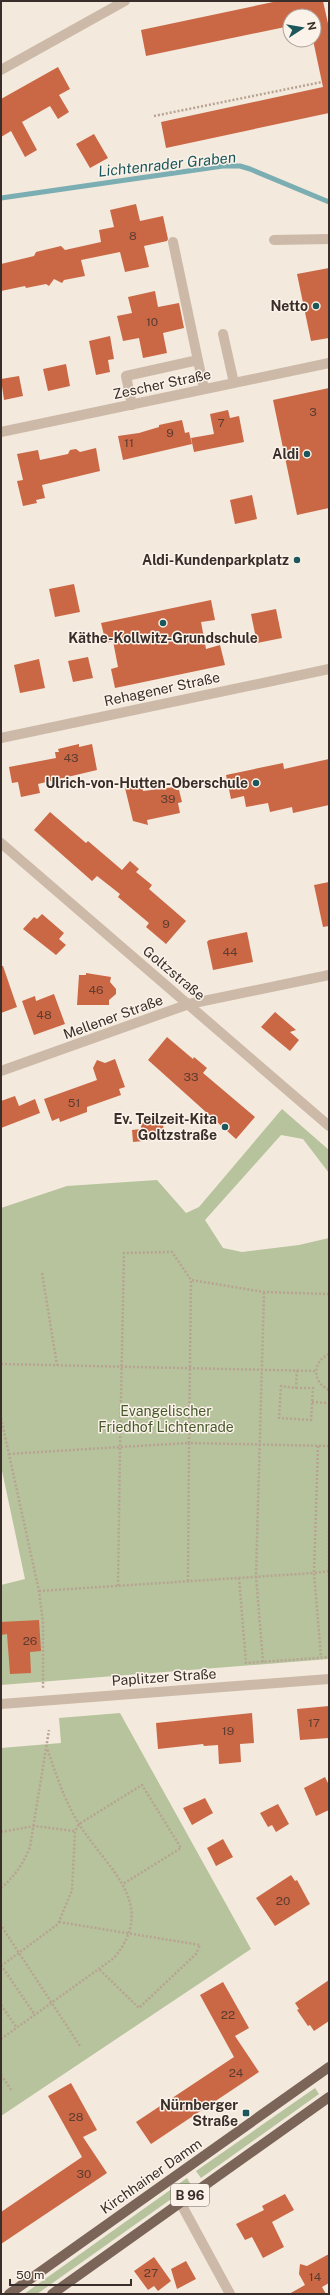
<svg xmlns="http://www.w3.org/2000/svg" width="330" height="2295" font-family="'Public Sans',sans-serif">
<rect width="100%" height="100%" fill="#f3e9dd"/>
<!-- green -->
<path fill="#b6c39c" d="M282,1109L329,1150V1173L303,1139L281,1135L205,1220L223,1248L242,1252L299,1245L329,1238V1659L1,1685V1585L25,1579L1,1466V1208L67,1186L157,1180L186,1213L199,1207Z
M120,1713L251,1949L1,2116V1748L61,1743L59,1718Z
M315,2088L319,2094L201,2178L196,2171Z
M187,2178L191,2185L37,2294H24Z"/>
<g fill="none" stroke-linecap="round" stroke-linejoin="round">
<!-- stream -->
<path stroke="#7baeb2" stroke-width="5" d="M1,198L223,166H240L250,169L329,202"/>
</g>
<!-- building -->
<path fill="#ca6745" d="M278,1H323L329,28V113L166,148L161,122L323,87L313,40L314,16H290V26L146,56L141,30Z
M58,67L70,89L59,95L69,112L58,119L50,106L22,122L37,150L25,157L11,131L1,137V99Z
M94,134L108,158L90,168L76,144Z
M136,204L140,221L163,216L168,239L167,241L144,246L149,267L125,272L120,252L81,260L85,276L64,280L62,283L54,279L49,286L46,284L26,288L25,286L1,291V264L34,256L36,252L61,246L65,250L101,242L99,230L114,227L110,210Z
M329,268V338L311,341L297,274Z
M155,291L158,307L179,303L184,328L163,333L167,353L143,358L139,338L123,341L117,316L132,313L128,297Z
M110,336L114,359L108,360L110,372L96,375L89,341Z
M66,364L70,386L48,391L43,369Z
M19,376L23,396L4,400L1,379Z
M329,388V508L297,515L273,400Z
M228,410L230,418L239,416L244,442L194,452L191,438L214,434L210,414Z
M182,420L185,433L189,432L192,444L123,460L118,436L139,433L159,427V425Z
M96,448L100,471L42,485L45,498L36,500L37,503L23,506L17,481L23,480L17,454L38,450L40,460L68,454L70,450L76,449L80,452Z
M252,495L257,519L235,524L230,500Z
M74,584L80,612L55,617L49,589Z
M211,600L215,620L201,622L206,649L220,645L225,665L115,688L111,669L118,667L113,641L106,643L101,623Z
M276,609L282,638L257,643L251,614Z
M88,657L93,678L73,682L68,661Z
M39,659L45,688L20,693L14,665Z
M79,744V747L92,744L97,770L38,784L40,793L21,797L18,782L12,783L9,767L56,758L55,752H59L58,749Z
M329,759V805L293,813L292,807L270,812L268,803L246,807L244,796L231,799L226,775L283,763L284,769Z
M142,784L143,791L175,787L176,790H179L182,802L178,803L180,813L147,820L148,825L133,821L125,788Z
M50,812L86,843L88,841L122,870L130,861L139,869L136,872L152,885L149,889L186,921L166,944L146,927L149,923L118,897L120,894L97,876L92,881L34,830Z
M329,882V926L323,927L314,885Z
M42,914L64,933L59,939L66,945L56,955L23,929L34,917L37,919Z
M247,932L253,962L213,970L207,942L209,940Z
M1,966H3L17,1007L1,1013Z
M86,973L111,977L110,982L116,989V994L109,1000V1005H77L79,975H86Z
M54,994L65,1024L34,1035L22,1001L35,996L36,1001Z
M275,1012L296,1030L290,1032L299,1040L290,1051L261,1027Z
M167,1037L193,1059L194,1057L207,1068L203,1073L255,1117L236,1139L148,1060Z
M115,1059L125,1087L119,1089L121,1095L87,1107V1112L60,1122L59,1118L52,1121L44,1099L97,1080L93,1068L97,1060L105,1063Z
M15,1096L19,1106L35,1099L40,1113L1,1128V1101Z
M163,1122L164,1139L133,1142L132,1130L141,1129V1123Z
M39,1620L41,1651L30,1652L31,1673L10,1674L7,1634L1,1635V1622Z
M329,1706V1738L300,1740L297,1709Z
M252,1713L254,1743L240,1744L241,1762L219,1764L218,1745L204,1746L203,1744L158,1749L156,1723Z
M325,1777L329,1785V1810L316,1816L304,1788Z
M205,1798L213,1813L192,1825L183,1808Z
M278,1804L289,1824L276,1832L272,1825L268,1827L260,1813Z
M223,1839L233,1857L216,1866L207,1848Z
M291,1875L295,1881L297,1880L310,1904L275,1926L256,1898Z
M329,1980V2021L314,2031L310,2025L308,2026L297,2010L299,2009L295,2003Z
M223,1982L249,2028L235,2036L259,2072L151,2144L136,2122L234,2057L200,1995Z
M71,2083L97,2130L83,2137L107,2173L1,2244V2212L82,2157L48,2096Z
M285,2194L294,2210L272,2222L284,2247L263,2258L252,2237L245,2240L236,2224L264,2210L262,2206Z
M329,2254V2283L322,2287L326,2294H289L305,2285L299,2274L300,2264L307,2266Z
M154,2257L171,2281L158,2291L154,2286L148,2290L134,2271Z
M186,2261L196,2279L177,2289L171,2269Z"/>
<g fill="none" stroke-linecap="round" stroke-linejoin="round">
<!-- path -->
<path stroke="#b8a393" stroke-width="2.5" stroke-dasharray="2 2" stroke-linecap="butt" d="M154,116L322,82
M42,1273L57,1365
M329,1294L264,1292L191,1280L189,1443L329,1446
M329,1354C312,1362 312,1382 329,1390
M1,1364L316,1371
M296,1388H313L311,1420L279,1418L281,1386L296,1388L297,1370
M312,1402L329,1403
M1,1418L39,1591L43,1623V1688
M318,1446L314,1573L329,1571
M9,1454L120,1447L118,1586
M329,1527V1583
M239,1578L246,1663L329,1657
M188,1581L189,1443L120,1447L124,1253L172,1252L191,1280
M39,1591L314,1573L321,1657
M263,1662L256,1576L264,1292
M1,1832L34,1826L75,1831
M1,1888C15,1876 23,1864 30,1847L49,1730
M59,1922L200,1945L196,1954L139,2008L100,1970
M2,1927L80,2046
M1,1965L35,2015
M1,1966L58,1924L72,1890L75,1831L79,1824L142,1785L181,1848L123,1884
M1,2005L17,2028
M1,2039L114,1958C159,1903 107,1869 79,1824C64,1800 56,1774 47,1748
M1,2075L12,2091"/>
<!-- minor -->
<path stroke="#ccb9a8" stroke-width="10" d="M1,70L125,1
M274,240L329,239
M173,242L204,389
M223,334L234,383
M132,405L126,376L198,360
M1,432L329,363
M1,738L329,669
M1,843L329,1126
M1,1071L189,1004L329,975
M1,1704L329,1679
M180,2202L230,2294"/>
<!-- major -->
<path stroke="#7b6559" stroke-width="10" d="M9,2294L329,2067
M52,2294L329,2097"/>
</g>
<!-- markers -->
<g fill="#1c575c" stroke="#fbf3ea" stroke-width="1.5">
<circle cx="316" cy="306" r="4"/>
<circle cx="307" cy="454" r="4"/>
<circle cx="297" cy="560" r="4"/>
<circle cx="163" cy="623" r="4"/>
<circle cx="256" cy="783" r="4"/>
<circle cx="225" cy="1127" r="4"/>
<rect x="242" y="2109" width="8" height="8" rx="2"/>
</g>
<g text-anchor="middle" dominant-baseline="central" stroke-width="3" stroke-linejoin="round" paint-order="stroke">
<!-- number labels -->
<g font-size="12" fill="#5d3c30">
<text x="133" y="236">8</text>
<text x="152" y="322">10</text>
<text x="313" y="412">3</text>
<text x="221" y="423">7</text>
<text x="170" y="433">9</text>
<text x="129" y="443">11</text>
<text x="71" y="758">43</text>
<text x="168" y="799">39</text>
<text x="166" y="924">9</text>
<text x="230" y="952">44</text>
<text x="96" y="990">46</text>
<text x="44" y="1015">48</text>
<text x="191" y="1077">33</text>
<text x="74" y="1103">51</text>
<text x="30" y="1641">26</text>
<text x="314" y="1723">17</text>
<text x="228" y="1731">19</text>
<text x="283" y="1901">20</text>
<text x="228" y="2015">22</text>
<text x="236" y="2073">24</text>
<text x="76" y="2117">28</text>
<text x="84" y="2174">30</text>
<text x="151" y="2273">27</text>
<text x="315" y="2277">14</text>
</g>
<!-- shield labels -->
<rect fill="#fbf3ea" stroke="#736963" stroke-width="1" x="171" y="2184" width="38" height="22" rx="3"/>
<g font-size="13" font-weight="bold" fill="#392e29">
<text x="190" y="2195">B 96</text>
</g>
<!-- poi labels -->
<g font-size="14" font-weight="bold" fill="#392e29" stroke="#fbf3ea" text-anchor="end">
<text x="308" y="306">Netto</text>
<text x="299" y="454">Aldi</text>
<text x="289" y="560">Aldi-Kundenparkplatz</text>
<text x="163" y="638" text-anchor="middle">Käthe-Kollwitz-Grundschule</text>
<text x="248" y="783">Ulrich-von-Hutten-Oberschule</text>
<text x="217" y="1119">Ev. Teilzeit-Kita<tspan x="217" dy="16">Goltzstraße</tspan></text>
<text x="238" y="2105">Nürnberger<tspan x="238" dy="16">Straße</tspan></text>
</g>
<!-- street labels -->
<g font-size="14" fill="#392e29" stroke="#fbf3ea">
<text transform="translate(162 384) rotate(-12)">Zescher Straße</text>
<text transform="translate(162 689) rotate(-12)">Rehagener Straße</text>
<text transform="translate(174 973) rotate(40)">Goltzstraße</text>
<text transform="translate(113 1017) rotate(-20)">Mellener Straße</text>
<text transform="translate(164 1677) rotate(-4)">Paplitzer Straße</text>
<text transform="translate(151 2176) rotate(-35)">Kirchhainer Damm</text>
</g>
<!-- park labels -->
<g font-size="14" fill="#47582b" stroke="#fbf3ea">
<text x="166" y="1411">Evangelischer<tspan x="166" dy="16">Friedhof Lichtenrade</tspan></text>
</g>
<!-- water labels -->
<g font-size="15" font-style="italic" fill="#1c575c" stroke="#fbf3ea">
<text transform="translate(167 164) rotate(-6)">Lichtenrader Graben</text>
</g>
</g>
<!-- border -->
<rect width="330" height="2295" fill="none" stroke="#392e29" stroke-width="4"/>
<!-- north arrow -->
<g transform="translate(302 28) rotate(78)"><circle r="19" fill="#fbf3ea" stroke="#ada49d"/>
<path d="M0-3L7 15L0 10L-7 15Z" fill="#1c575c"/>
<text y="-6" font-size="11" font-weight="bold" text-anchor="middle" fill="#392e29">N</text>
</g>
<!-- scale -->
<path d="M10 2279v6h121v-6" fill="none" stroke="#392e29" stroke-width="2"/>
<text x="16" y="2279" font-size="12" fill="#392e29" stroke="#fbf3ea" stroke-width="3" paint-order="stroke">50 m</text>
</svg>
